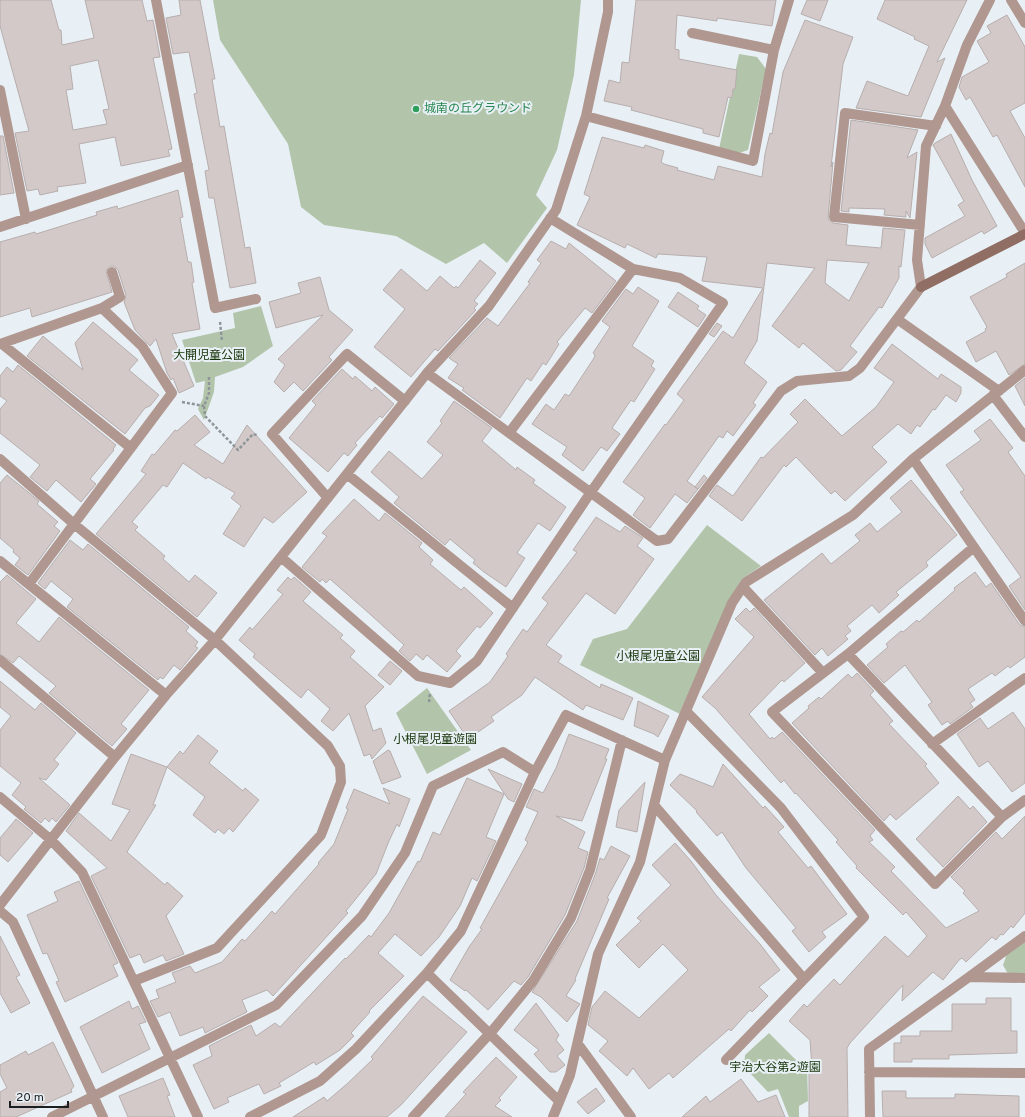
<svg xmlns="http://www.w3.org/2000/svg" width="1025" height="1117" font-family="Overpass,'Noto Sans JP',sans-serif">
<rect width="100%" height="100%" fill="#e8f0f6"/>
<!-- green -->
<path fill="#b2c5ab" d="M213,0H581L574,75L557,150L536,195L547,208L507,263L484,243L446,264L396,236L324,225L301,207L288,144L220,40Z
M739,54L757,57L766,69L748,150L736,154L719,149Z
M261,306L273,346L243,367L215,377L214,392L204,420L198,409L203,398L205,381L196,383L182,340L235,328L233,313Z
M707,525L761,566L743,578L734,592L680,714L580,665L593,639L627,629Z
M427,688L471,750L427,774L396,713Z
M1025,940V974H1008L1003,965L1008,951Z
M769,1033L799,1063L807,1064L808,1101L799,1106V1117H789L778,1089L768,1092L744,1067L745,1055Z"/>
<!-- building -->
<path fill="#d3c9c8" stroke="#b7aead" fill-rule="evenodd" d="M0,0H51L59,30H61L62,45L94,38L85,0H142L147,21L153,20L160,57L153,58L172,149L168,150L170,156L121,166L115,137L79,144L86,183L57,187L58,191L40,195L38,189L27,191L15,133L29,131L0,26ZM98,60L109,109L103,110L107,124L73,130L66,90L73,89L70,66Z
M179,0H200L215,79H212L220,127L224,126L245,248L250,247L256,283L230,288L214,198H209L205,171L209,170L194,94L197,93L189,52L173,54L166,18L181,15Z
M636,0H776L772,26L717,18V21L677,15L675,49L679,50V59L737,70L735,89H733L732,98L728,97L719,137L703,133V129L631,110L632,107L604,101L609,80L620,83L622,62L629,63Z
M807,0H828L820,21L801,14Z
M885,0H967L937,62L945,58L921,117L856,108L867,81L908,96L929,46L914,39L915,37L877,19Z
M1007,15L1025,47V103L1010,111L1025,138V187L997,135L993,137L970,97L966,100L959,87L962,77L989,62L977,41L991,33L987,26Z
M805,20L853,37L843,64L831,167L833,162L828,219L833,223L848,225L846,245L881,248L883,228L905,230L901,267L899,266V278L882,308L879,307L850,346L857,352L841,370L836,371L803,343L799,348L772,326L815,268L767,263L757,341L744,363L767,382L753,403L756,405L733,436L727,431L723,438L719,436L687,481L698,489L687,503L675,494L650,528L633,515L645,498L623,482L665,424L666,425L684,400L677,394L723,331L733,338L763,288L702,281L707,257L658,254L656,258L627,244L625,248L577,225L590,197L584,194L602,137L644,148L645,145L664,151L661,162L664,164L678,168L677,170L714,180L718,166L762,177L765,154L770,133L772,134L783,72ZM827,260L869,263L849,301L825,283Z
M851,120L918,130L907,158L917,152L910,218L906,211V217L884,215L885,209L849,208V212L841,211Z
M951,134L972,180L997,226L984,234L982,231L932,258L925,244V238L965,216L958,205L964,201L933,145L935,143Z
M0,136H3L14,193L0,195Z
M178,190L183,217L180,218L188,262H191L194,282L192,283L200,329L172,334L194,386L179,393L173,378L171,380L167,373L156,339L150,346L135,330L124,302L126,295L118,270L114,266H110L106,271L112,292L32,317L30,308L0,317V242L35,232L36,234L97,215L96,212L117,206L118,209Z
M551,241L566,249L569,243L616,281L592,313L585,308L557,342L559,344L546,365L543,363L531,381L527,378L500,418L462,390L464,388L448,378L458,364L449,358L487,318L498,326L530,283L528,282L541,263L537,260Z
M480,260L496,273L474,301L478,304L474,308L476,310L438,351L435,349L411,377L374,347L405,309L383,290L401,269L427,291L440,276L454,288L456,286L458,288Z
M1025,263V364L1009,375L996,351L976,362L966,342L986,331L985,329L987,327L970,297L1007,277L1006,274Z
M320,277L329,310L353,330L329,357L332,360L303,391L294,382L284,392L274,382L285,365L278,359L323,315L276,328L269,302L301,293L298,283Z
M638,287L659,301L632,346L654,361L651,366L655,369L634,402L631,400L612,428L620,434L607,451L601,447L583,471L562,455L567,447L532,424L546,404L554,410L565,394L569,396L594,358L595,355L593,353L610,327L602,321L626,289L633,294Z
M678,292L699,306L697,309L706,315L698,327L668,307Z
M93,322L138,360L129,370L159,395L150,406L145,408L125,434L27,356L43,336L83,370L75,343Z
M717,323L722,326L714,337L709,334Z
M892,344L938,379L941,374L961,387V393L956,402L946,395L935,410L933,409L920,427L917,425L911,434L898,424L872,447L887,462L845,501L835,491L831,494L796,457L786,467L784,465L742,521L709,496L717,485L733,496L761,457L763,458L798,422L790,414L805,399L842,436L876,407L894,382L874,368Z
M18,365L116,445L113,449L114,450L90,479L96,484L81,502L56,480L47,491L30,477L40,465L0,433V409L7,401L0,396V376L7,367L13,372Z
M342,369L353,379L355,376L372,391L375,387L394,404L382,418L380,416L355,443L357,445L348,456L344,453L328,472L289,438L316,405L312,401Z
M1025,378V406L1015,386Z
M454,401L492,428L482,441L516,470L517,467L535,480L533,483L566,507L550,531L538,523L517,553L525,558L506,587L484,572L473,563L475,560L450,539L445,545L394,503L399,497L371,472L389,451L422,479L443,455L427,442L442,423L440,421Z
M195,415L210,432L194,445L223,464L247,425L307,492L273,523L264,517L244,547L223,534L241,506L231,498L235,493L208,477L206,479L183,463L167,487L163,485L132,522L138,527L135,530L165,556L163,559L189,582L195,575L217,593L197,617L96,534L146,474L141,471L152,454L154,455L175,430L177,431Z
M990,419L1013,448L1008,452L1025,476V610L1009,586L1021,577L960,492L964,490L946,465L981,440L974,431Z
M7,475L39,501L37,504L58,522L54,526L60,531L28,575L15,565L20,558L13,552L14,550L0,538V483Z
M704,475L707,478L698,489L695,487Z
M911,480L957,535L926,562L928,566L896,592L899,595L879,613L872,605L847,626L851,631L845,636L848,639L828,656L822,648L815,655L764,600L822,553L831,564L860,541L855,535L870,523L877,532L902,512L890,498Z
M354,499L379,521L385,513L422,543L419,547L433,560L430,564L461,590L464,587L493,613L480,628L477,626L456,651L461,656L447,672L427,655L423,660L416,654L410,661L399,651L404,645L371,615L330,579L326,583L322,579L320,582L302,567L327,536L322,533Z
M596,517L620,532L625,526L643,538L637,546L654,559L615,614L586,593L546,645L562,656L558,662L600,688L601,684L633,698L623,720L586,705L583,710L535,677L522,695L491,717L494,721L468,739L449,711L490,682L508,656L506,654L523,629L527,632L548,603L542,598L577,552L573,550Z
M70,540L83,550L88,544L189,627L186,631L198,642L195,646L198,648L180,670L174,665L163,679L160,677L158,680L67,607L73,599L51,581L45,589L38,583Z
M975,572L986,587L991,583L1020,625L1025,627V657L1010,668L1008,666L995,676L992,673L968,689L975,700L970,703L973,707L950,724L948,721L942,725L928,705L932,702L905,665L884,683L867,665L888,647L886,644L901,631L903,632L917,620L919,622L955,590L954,588Z
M7,575L36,599L16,623L39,642L59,617L149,690L121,724L127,729L112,746L49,693L56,686L19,656L13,663L0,654V582Z
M288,577L291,580L294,577L311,592L303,601L343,635L340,638L355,651L350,657L384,687L365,706L373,731L381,728L386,743L372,759L370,754L364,756L349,713L333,731L321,721L330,709L308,689L301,698L253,657L255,654L239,640L250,627L252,630L283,594L277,590Z
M746,608L750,612L754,608L805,663L784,682L782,680L749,714L770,739L772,737L774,739L782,732L875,830L870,836L873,840L869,842L895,867L891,871L946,928L979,911L963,893L965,891L951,877L996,832L1002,839L1025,816V913L1013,928L1011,926L1003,935L1001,934L996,940L992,937L966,962L962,958L959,960L943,980L933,972L902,1001L903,985L850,1043L847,1048L848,1117H809V1068H812L810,1040L789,1021L804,1004L807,1007L834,979L840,985L885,936L908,957L927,936L906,912L903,915L856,868L857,866L836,842L838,840L796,793L795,794L784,780L781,783L715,708L702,697L754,637L735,619Z
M390,661L402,671L390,685L378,675Z
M857,673L874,691L870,695L893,721L889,724L927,764L925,766L939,783L896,820L890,814L884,821L792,723L809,708L808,706L819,697L821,699L848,674L852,678Z
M0,681L35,710L41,703L76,733L54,760L59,764L46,780L39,778L70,805L56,822L52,818L49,822L45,818L41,823L24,809L26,807L12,795L21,783L0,766V730L11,716L0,707Z
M638,701L669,716L658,737L654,734L634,726Z
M1013,712L1025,729V783L1012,792L988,761L979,767L957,734L980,718L988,729Z
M569,734L609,749L605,759H607L582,821L556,816L585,832L578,848L588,852L584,868L565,915L528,977L521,985L514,981L488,1010L466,990L465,991L450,980L469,947L482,929L480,928L528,842L525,840L538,812L526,807L534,789L543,793L556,768Z
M198,735L218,751L209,763L243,791L245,788L259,800L233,832L229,828L224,834L218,829L215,833L193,815L205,797L167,767L180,751L183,754Z
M388,750L390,751L401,777L382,784L373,761Z
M131,754L167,767L153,805H156L127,852L165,885L167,882L183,896L166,916L184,954L166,961L163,955L144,963L140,954L130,958L91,876L107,868L66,831L79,813L111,841L130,810L112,804Z
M723,764L763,808L765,806L784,827L778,832L808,868L811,866L847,914L822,932L826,937L809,952L792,931L796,928L746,868L722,832L717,836L696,812L697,811L670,785L680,774L713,787Z
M488,769L522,784L514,802L508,799Z
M467,778L504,794L486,837L496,841L479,877L477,881L472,878L460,906L439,937L421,956L395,934L378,953L404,976L369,1011L370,1012L351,1033L354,1036L340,1050L316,1065L314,1062L279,1083L281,1086L264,1094L259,1084L227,1098L229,1102L214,1109L193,1065L212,1056L209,1046L251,1025L256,1036L275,1023L280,1027L345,958L346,959L369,935L371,937L389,913L418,861L420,862L433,832L440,835Z
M645,782L637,832L616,827L619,810Z
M383,788L410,799L399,827L397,824L389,841L376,874L346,911L348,913L273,996L267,990L242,1000L247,1012L205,1033L203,1027L180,1036L170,1012L158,1017L150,1001L159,998L156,990L176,982L172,973L190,966L195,973L222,962L242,939L245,941L272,911L275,914L319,864L318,863L334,844L348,809L346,808L354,789L390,804Z
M958,796L970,809L973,806L987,822L943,867L916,839Z
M16,819L33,833L8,862L0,855V838Z
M675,843L691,861L716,895L760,944L780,970L759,987L768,996L752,1012L750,1010L731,1031L729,1029L673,1078L669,1073L649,1089L633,1068L627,1076L599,1051L608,1041L588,1025L592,1007L605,991L639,1018L688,970L663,944L639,968L616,945L641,921L637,918L671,885L652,865Z
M611,846L630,856L607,898L609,899L575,979L576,980L566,996L580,1004L567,1022L541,997L532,992L577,921L596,872L600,858L604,860Z
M79,881L118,963L113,965L118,976L65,1002L56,982L59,981L47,953L43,954L27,915L58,901L54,892Z
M0,936L20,975L16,977L30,1003L11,1013L0,993Z
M423,996L467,1032L401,1105L387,1117H293L324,1097L327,1101L348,1083L373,1059L371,1057Z
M986,998H1011V1031H1017V1053L949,1055V1059H912V1062H894V1043H901V1036H920V1031H952V1004H986Z
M129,1001L132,1009L138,1006L146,1022L139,1024L150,1049L102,1073L80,1027Z
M536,1003L559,1035L556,1040L564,1050L557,1056L565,1065L556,1072H550L534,1054L539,1050L514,1030Z
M53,1042L74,1086L71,1090L72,1092L16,1117H0V1092L7,1088L0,1074V1065L26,1051L28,1055Z
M496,1057L517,1077L499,1098L501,1100L495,1106L512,1117H445L466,1094L463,1092Z
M163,1078L170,1095L167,1096L175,1117H128L119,1096Z
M741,1079L758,1102L776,1095L785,1117H682L706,1096L710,1102Z
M596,1088L605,1101L588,1114L577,1102Z
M882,1091H906V1098H955V1094L1019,1096V1117H883Z"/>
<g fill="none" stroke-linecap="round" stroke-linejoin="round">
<!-- path -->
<path stroke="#8e9498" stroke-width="2.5" stroke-dasharray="3 2" stroke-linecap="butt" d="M220,322L222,341
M209,377V393L204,406L205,416L238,450L253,434L257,435
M182,402L204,406
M429,702L430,693"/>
<!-- street -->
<path stroke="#b09790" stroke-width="10" d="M156,0L215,308L256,299
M1011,0L1025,23
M692,33L774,50
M0,90L26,219
M945,106L1025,233
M586,116L753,161L774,50L789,0
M920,225L834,217L845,113L936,126
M0,227L188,165
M897,319L999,391
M0,344L102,308L120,297L112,272
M2,344L131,448
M427,373L657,541L668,539L781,391L797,381L849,376L860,368L921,287L917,260L926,146L945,106L967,45L990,0
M993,395L1025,437
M509,433L633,269
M0,459L74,524L215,640L328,746L340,766L341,782L321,835L217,948L134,981
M913,459L1025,621
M347,474L513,608
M328,498L272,434L347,354L405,401
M974,547L848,654L772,712L935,884L1002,817L1025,800
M281,557L418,676L450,683L477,661L591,492L723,303L680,278L633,269L550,218
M0,561L166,695
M29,584L172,393L142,346L102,308
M743,587L823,673
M848,654L1002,817
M0,660L115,757
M686,711L781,808L864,917L726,1060
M932,744L1025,678
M0,797L50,839L82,872L198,1117
M654,805L804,979
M0,905L115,757L166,695L215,640L427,373L489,306L556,210L586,116L608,12V0
M0,911L13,922L103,1117
M427,973L559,1101
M969,977L1025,936
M578,1044L631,1117
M869,1072L1025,1073
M52,1117L276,1005L362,916L405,853L433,786L503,752L535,772
M250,1117L320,1081L356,1049L427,973L461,931L535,772L566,715L665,760
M413,1117L493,1030L533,981L571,918L590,870L622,740
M553,1117L570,1075L598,954L640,862L665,760L732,603L746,582L853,515L913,459L1025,370
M870,1117L869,1049L969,977L1025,978"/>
<!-- secondary -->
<path stroke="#906e63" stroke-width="10" d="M921,287L1025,234"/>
</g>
<!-- markers -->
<circle fill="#2e9e5b" stroke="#e8f0f6" stroke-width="1.5" cx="416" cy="109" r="4"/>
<g text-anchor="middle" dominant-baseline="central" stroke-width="4" stroke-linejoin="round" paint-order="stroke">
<!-- leisure labels -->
<g font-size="12" fill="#27864d" stroke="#e8f0f6" text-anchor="start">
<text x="424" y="109">城南の丘グラウンド</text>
</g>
<!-- park labels -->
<g font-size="12" fill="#153306" stroke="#e8f0f6">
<text x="209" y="356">大開児童公園</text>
<text x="658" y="657">小根尾児童公園</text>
<text x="435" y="740">小根尾児童遊園</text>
<text x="775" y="1068">宇治大谷第2遊園</text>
</g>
</g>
<!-- scale -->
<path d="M10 1101v6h58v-6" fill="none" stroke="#1c1f21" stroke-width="2"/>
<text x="16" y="1101" font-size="12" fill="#1c1f21" stroke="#e8f0f6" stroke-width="3" paint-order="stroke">20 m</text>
</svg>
